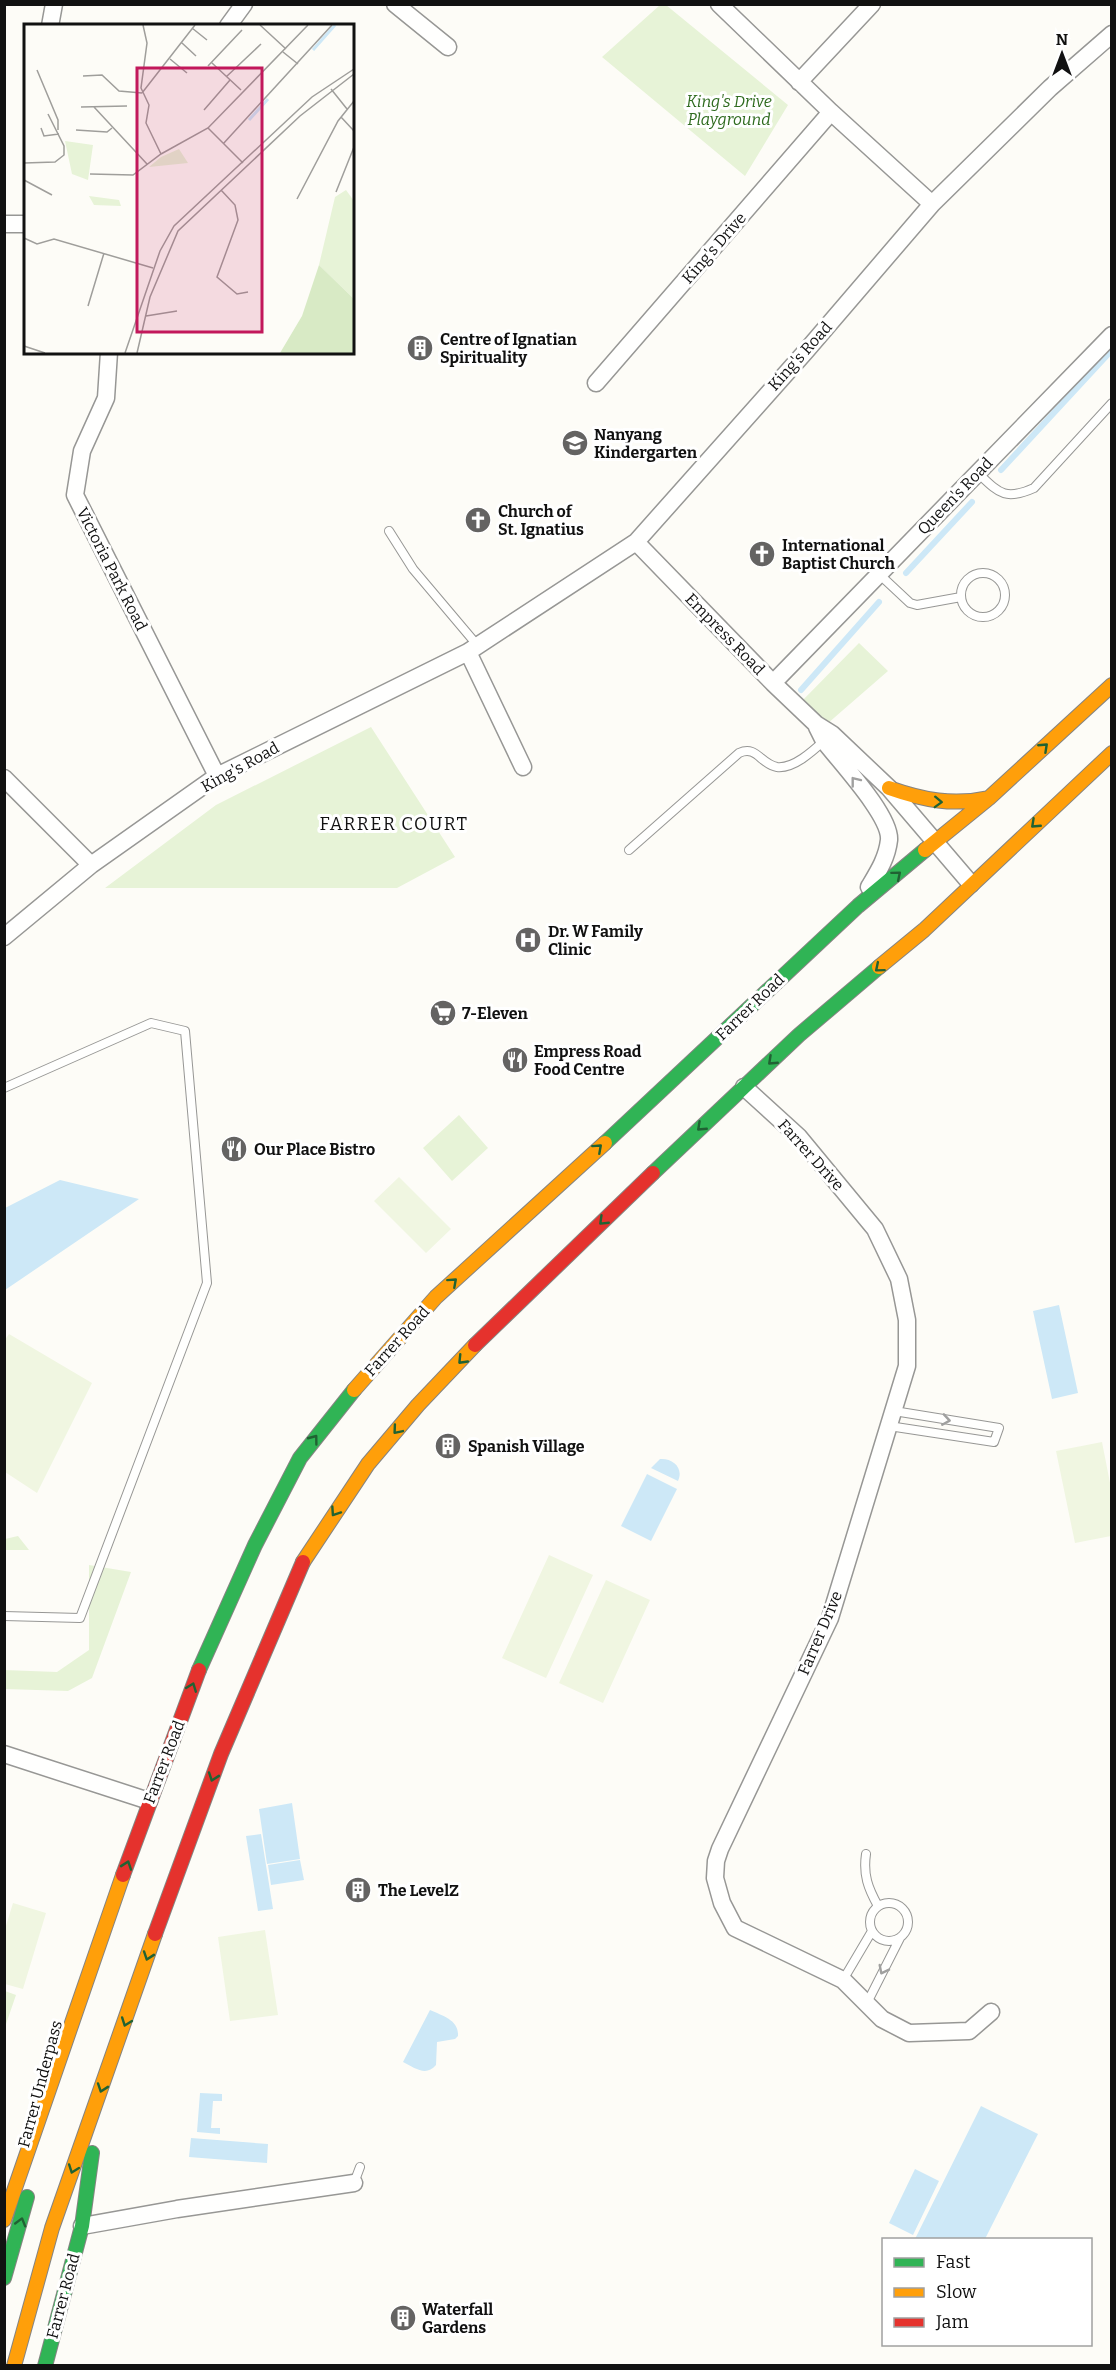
<svg xmlns="http://www.w3.org/2000/svg" width="1116" height="2370" font-family="Bitter,serif">
<rect width="100%" height="100%" fill="#fdfcf7"/>
<!-- green -->
<path fill="#e7f3d7" d="M660,5H666L788,105L745,176L602,57Z
M859,643L888,671L827,724L800,703Z
M371,727L455,857L397,888H105L216,805Z
M459,1115L488,1148L452,1181L423,1148Z
M18,1536L29,1550H5V1539Z
M89,1565L131,1572L92,1678L68,1691L5,1689L4,1670L57,1672L89,1650Z
M5,1991L16,1995L5,2027L4,1991Z"/>
<!-- pitch -->
<path fill="#f0f6e1" d="M399,1177L451,1229L426,1253L374,1201Z
M9,1334L92,1383L37,1493L5,1472L4,1341Z
M1102,1442L1111,1488V1536L1075,1543L1056,1451Z
M549,1555L593,1575L546,1678L502,1658Z
M606,1580L650,1600L603,1703L559,1683Z
M13,1903L46,1913L23,1989L5,1984V1929Z
M265,1930L278,2015L230,2021L218,1937Z"/>
<!-- water -->
<path fill="#cde8f7" d="M60,1180L139,1199L5,1290V1208Z
M1059,1305L1078,1393L1052,1399L1033,1311Z
M660,1459C673,1458 684,1468 678,1481L651,1468Z
M647,1474L677,1489L651,1541L621,1526Z
M292,1803L300,1859L267,1864L259,1809Z
M261,1834L273,1909L258,1911L246,1836Z
M300,1860L304,1880L271,1885L268,1865Z
M430,2010C443,2016 459,2020 458,2036L455,2039L437,2042L436,2065C426,2077 415,2068 403,2062Z
M200,2093L222,2094V2101H213L211,2128H220V2134L197,2132Z
M981,2106L1038,2134L985,2239H915Z
M191,2138L268,2144L267,2163L189,2157Z
M915,2169L939,2181L913,2235L889,2223Z"/>
<g fill="none" stroke-linecap="round" stroke-linejoin="round">
<!-- stream -->
<path stroke="#cde8f7" stroke-width="6" d="M1001,470L1112,350
M906,573L972,502
M801,690L879,602"/>
<defs>
<path id="lane" d="M978,473C999,493 1005,501 1034,488L1112,403
M389,531L413,569L478,646
M961 595a22 22 0 1 1 44 0a22 22 0 1 1-44 0Z
M879,574L910,603L917,605L961,597
M629,850L739,753C757,745 760,764 777,767C794,769 814,750 826,739
M4,1088L151,1023L185,1031L207,1283L80,1618L4,1616
M889,1426L994,1442L999,1428L894,1411
M866,1854C863,1875 868,1888 878,1906
M870 1922a19 19 0 1 1 38 0a19 19 0 1 1-38 0Z
M843,1980L872,1931
M867,2003L900,1938
M354,2183L360,2167"/>
<path id="street" d="M395,4L448,47
M719,4L831,112L932,204
M50,26L54,4
M228,26L244,4
M799,82L872,4
M4,224H26
M109,352L106,398L82,451L75,495L217,776
M596,383L831,112
M636,542L773,683L816,724L832,734L889,788L971,884
M468,652L523,767
M773,683L1112,335
M817,727L824,741C840,762 891,816 889,840C887,858 878,872 869,887
M4,778L91,865
M4,937L91,865L217,776L468,652L636,542L806,351L932,204L1050,88L1112,34
M744,1087L799,1137L875,1229L899,1279L907,1320V1366L830,1618L720,1849L716,1861L715,1878L722,1903L735,1928L843,1980L882,2019L909,2033L969,2031L991,2012
M4,1754L149,1801
M82,2226L177,2209L354,2183"/>
<path id="fast" d="M605,1143L858,906L925,850
M653,1173L799,1035L879,967
M199,1670L255,1545L300,1458L354,1390
M4,2278L27,2197
M45,2366L82,2226L92,2153"/>
<path id="slow" d="M889,788C923,800 953,806 989,798
M925,850L989,798L1112,685
M879,967L924,930L1112,753
M354,1390L436,1297L605,1143
M303,1562L368,1464L418,1405L475,1345
M4,2220L123,1875
M14,2366L52,2228L155,1934"/>
<path id="jam" d="M475,1345L653,1173
M123,1875L199,1670
M155,1934L221,1754L303,1562"/>
</defs>
<!-- lane casing -->
<use href="#lane" stroke="#979795" stroke-width="10"/>
<!-- street casing -->
<use href="#street" stroke="#979795" stroke-width="19"/>
<!-- fast casing -->
<use href="#fast" stroke="#858482" stroke-width="16"/>
<!-- slow casing -->
<use href="#slow" stroke="#858482" stroke-width="16"/>
<!-- jam casing -->
<use href="#jam" stroke="#858482" stroke-width="16"/>
<!-- lane -->
<use href="#lane" stroke="#fffffe" stroke-width="8"/>
<!-- street -->
<use href="#street" stroke="#fffffe" stroke-width="16"/>
<!-- fast -->
<use href="#fast" stroke="#30b455" stroke-width="14"/>
<!-- slow -->
<use href="#slow" stroke="#ff9f0a" stroke-width="14"/>
<!-- jam -->
<use href="#jam" stroke="#e5322d" stroke-width="14"/>
</g>
<!-- one-way arrows -->
<defs><path id="oneway-chevron" d="M-2-3.5L2.5 0L-2 3.5" fill="none" stroke-width="1.6" stroke-linecap="round" stroke-linejoin="round" transform="scale(1.5)"/></defs>
<g stroke="#206233">
<use href="#oneway-chevron" transform="translate(1044 747) rotate(-43)"/>
<use href="#oneway-chevron" transform="translate(938 802) rotate(2)"/>
<use href="#oneway-chevron" transform="translate(1035 824) rotate(137)"/>
<use href="#oneway-chevron" transform="translate(897 875) rotate(-40)"/>
<use href="#oneway-chevron" transform="translate(879 968) rotate(140)"/>
<use href="#oneway-chevron" transform="translate(772 1061) rotate(137)"/>
<use href="#oneway-chevron" transform="translate(701 1127) rotate(137)"/>
<use href="#oneway-chevron" transform="translate(598 1148) rotate(-42)"/>
<use href="#oneway-chevron" transform="translate(603 1221) rotate(136)"/>
<use href="#oneway-chevron" transform="translate(453 1282) rotate(-42)"/>
<use href="#oneway-chevron" transform="translate(462 1360) rotate(134)"/>
<use href="#oneway-chevron" transform="translate(397 1430) rotate(130)"/>
<use href="#oneway-chevron" transform="translate(314 1439) rotate(-53)"/>
<use href="#oneway-chevron" transform="translate(335 1512) rotate(124)"/>
<use href="#oneway-chevron" transform="translate(192 1687) rotate(-69)"/>
<use href="#oneway-chevron" transform="translate(213 1777) rotate(109)"/>
<use href="#oneway-chevron" transform="translate(127 1865) rotate(-71)"/>
<use href="#oneway-chevron" transform="translate(148 1956) rotate(109)"/>
<use href="#oneway-chevron" transform="translate(126 2022) rotate(110)"/>
<use href="#oneway-chevron" transform="translate(102 2088) rotate(109)"/>
<use href="#oneway-chevron" transform="translate(73 2169) rotate(110)"/>
<use href="#oneway-chevron" transform="translate(21 2222) rotate(-74)"/>
</g>
<g stroke="#a0a09f">
<use href="#oneway-chevron" transform="translate(855 781) rotate(-128)"/>
<use href="#oneway-chevron" transform="translate(946 1420) rotate(9)"/>
<use href="#oneway-chevron" transform="translate(883 1970) rotate(117)"/>
</g>
<!-- icons -->
<defs>
<symbol id="building-disc" viewBox="-11 -11 22 22"><circle r="9.5" fill="#646362" stroke="#fff"/><path d="M-4-6H4V6H1V3H-1V6H-4ZM-2.5-4.3h1.7v1.8h-1.7ZM.8-4.3h1.7v1.8H.8ZM-2.5-1h1.7V.8h-1.7ZM.8-1h1.7V.8H.8Z" fill="#fff"/></symbol>
<symbol id="school-disc" viewBox="-11 -11 22 22"><circle r="9.5" fill="#646362" stroke="#fff"/><path d="M0-5L7-2L0 1L-7-2ZM-4 1L0 2.5L4 1V4Q0 6-4 4Z" fill="#fff"/></symbol>
<symbol id="church-disc" viewBox="-11 -11 22 22"><circle r="9.5" fill="#646362" stroke="#fff"/><path d="M-1.2-6h2.4v3.5h3.3v2.4h-3.3V6h-2.4V-.1h-3.3v-2.4h3.3Z" fill="#fff"/></symbol>
<symbol id="hospital-disc" viewBox="-11 -11 22 22"><circle r="9.5" fill="#646362" stroke="#fff"/><path d="M-5-5h3v3.5h4V-5h3V5h-3V1.5h-4V5h-3Z" fill="#fff"/></symbol>
<symbol id="supermarket-disc" viewBox="-11 -11 22 22"><circle r="9.5" fill="#646362" stroke="#fff"/><path d="M-6-5.5h2.5l.6 2H6L4.5 2H-2.5L-4.4-4H-6ZM-1.5 3.2a1.3 1.3 0 1 0 .1 0ZM3 3.2a1.3 1.3 0 1 0 .1 0Z" fill="#fff"/></symbol>
<symbol id="restaurant-disc" viewBox="-11 -11 22 22"><circle r="9.5" fill="#646362" stroke="#fff"/><path d="M-5-6h1v4h1v-4h1v4h1v-4h1v5L-1.5 .5V6h-2V.5L-5-1ZM5-6V6H3V1.5H1.5Q1.5-4 5-6Z" fill="#fff"/></symbol>
</defs>
<g fill-rule="evenodd">
<use href="#building-disc" x="405" y="333" width="30" height="30"/>
<use href="#school-disc" x="560" y="428" width="30" height="30"/>
<use href="#church-disc" x="463" y="505" width="30" height="30"/>
<use href="#church-disc" x="747" y="539" width="30" height="30"/>
<use href="#hospital-disc" x="513" y="925" width="30" height="30"/>
<use href="#supermarket-disc" x="428" y="998" width="30" height="30"/>
<use href="#restaurant-disc" x="500" y="1045" width="30" height="30"/>
<use href="#restaurant-disc" x="219" y="1134" width="30" height="30"/>
<use href="#building-disc" x="433" y="1431" width="30" height="30"/>
<use href="#building-disc" x="343" y="1875" width="30" height="30"/>
<use href="#building-disc" x="388" y="2303" width="30" height="30"/>
</g>
<g text-anchor="middle" dominant-baseline="central" stroke-width="6" stroke-linejoin="round" paint-order="stroke">
<!-- park labels -->
<g font-size="16" font-style="italic" fill="#2f6b1f" stroke="#fff">
<text x="729" y="101">King's Drive<tspan x="729" dy="18">Playground</tspan></text>
</g>
<!-- street labels -->
<g font-size="16" fill="#111" stroke="#fff">
<text transform="translate(714 248) rotate(-49)">King's Drive</text>
<text transform="translate(800 356) rotate(-48)">King's Road</text>
<text transform="translate(955 496) rotate(-46)">Queen's Road</text>
<text transform="translate(112 569) rotate(63)">Victoria Park Road</text>
<text transform="translate(725 634) rotate(46)">Empress Road</text>
<text transform="translate(240 767) rotate(-29)">King's Road</text>
<text transform="translate(750 1007) rotate(-44)">Farrer Road</text>
<text transform="translate(811 1155) rotate(48)">Farrer Drive</text>
<text transform="translate(397 1341) rotate(-48)">Farrer Road</text>
<text transform="translate(820 1633) rotate(-67)">Farrer Drive</text>
<text transform="translate(164 1762) rotate(-69)">Farrer Road</text>
<text transform="translate(40 2084) rotate(-75)">Farrer Underpass</text>
<text transform="translate(63 2296) rotate(-75)">Farrer Road</text>
</g>
<!-- poi labels -->
<g font-size="16" font-weight="bold" fill="#111" stroke="#fff" text-anchor="start">
<text x="440" y="339">Centre of Ignatian<tspan x="440" dy="18">Spirituality</tspan></text>
<text x="594" y="434">Nanyang<tspan x="594" dy="18">Kindergarten</tspan></text>
<text x="498" y="511">Church of<tspan x="498" dy="18">St. Ignatius</tspan></text>
<text x="782" y="545">International<tspan x="782" dy="18">Baptist Church</tspan></text>
<text x="548" y="931">Dr. W Family<tspan x="548" dy="18">Clinic</tspan></text>
<text x="462" y="1013">7-Eleven</text>
<text x="534" y="1051">Empress Road<tspan x="534" dy="18">Food Centre</tspan></text>
<text x="254" y="1149">Our Place Bistro</text>
<text x="468" y="1446">Spanish Village</text>
<text x="378" y="1890">The LevelZ</text>
<text x="422" y="2309">Waterfall<tspan x="422" dy="18">Gardens</tspan></text>
</g>
<!-- neighbourhood labels -->
<g font-size="18" letter-spacing="1.5" fill="#111" stroke="#fff">
<text x="394" y="824">FARRER COURT</text>
</g>
</g>
<!-- overview -->
<g transform="translate(24 24)">
<rect width="330" height="330" fill="#fdfcf7"/>
<path d="M41,117L69,121L64,156L48,150ZM155,125L164,139L125,143L137,133ZM322,166L330,177V275L295,241L311,173ZM65,172L95,176L97,182L70,181Z" fill="#e7f3d7"/>
<path d="M295,241L330,275V329H256L278,292Z" fill="#d8eac5"/>
<path fill="none" stroke="#cde8f7" stroke-width="3" d="M289,26L311,1M225,96L244,75"/>
<path fill="none" stroke="#9f9e9b" stroke-width="1.5" d="M119,1L123,19L117,64L125,81L122,99L137,130M236,1L262,25M168,4L183,16M158,19L172,32M259,28L274,40M146,35L163,49M188,39L217,66M184,42L218,6M13,46L34,96V106M59,52L78,51L95,67L118,69M202,53L237,20M307,65L323,85M118,69L171,1M57,83L103,82M70,83L123,140M180,86L206,56M317,93L330,107M17,104L20,112L35,110M184,104L219,139M52,106L83,108L88,104M199,120L308,1M0,139L31,138L40,131V122L24,90M66,150L109,151L137,130L184,104L284,1M0,156L28,171M197,166L211,181L214,196L193,253L213,270L224,268M312,168L330,123M273,175L314,97L330,77M0,214L13,220L30,215L129,244M64,282L80,229M122,292L153,287M0,322L21,329M101,329L136,227L150,202L288,73L330,45M113,329L126,273L154,207L276,92L330,50"/>
<path fill="#c2185b" fill-opacity="0.15" stroke="#c2185b" stroke-width="3" d="M113,44H238V308H113Z"/>
<rect width="330" height="330" fill="none" stroke="#111" stroke-width="3"/>
</g>
<!-- border -->
<rect width="1116" height="2370" fill="none" stroke="#111111" stroke-width="12"/>
<!-- legend -->
<rect x="882" y="2238" width="210" height="108" fill="#ffffff" stroke="#a0a0a0" stroke-width="1.5"/>
<rect x="894" y="2258" width="30" height="9" fill="#30b455" stroke="#a0a0a0" stroke-width="1.5"/>
<text x="936" y="2268" font-size="18" fill="#111111">Fast</text>
<rect x="894" y="2288" width="30" height="9" fill="#ff9f0a" stroke="#a0a0a0" stroke-width="1.5"/>
<text x="936" y="2298" font-size="18" fill="#111111">Slow</text>
<rect x="894" y="2318" width="30" height="9" fill="#e5322d" stroke="#a0a0a0" stroke-width="1.5"/>
<text x="936" y="2328" font-size="18" fill="#111111">Jam</text>
<!-- north arrow -->
<g transform="translate(1062 54)" stroke="#ffffff" stroke-width="4.5" paint-order="stroke">
<path d="M0-4.5L10 22L0 15L-10 22Z" fill="#111111"/>
<text y="-9" font-size="16" font-weight="bold" text-anchor="middle" fill="#111111">N</text>
</g>
</svg>
